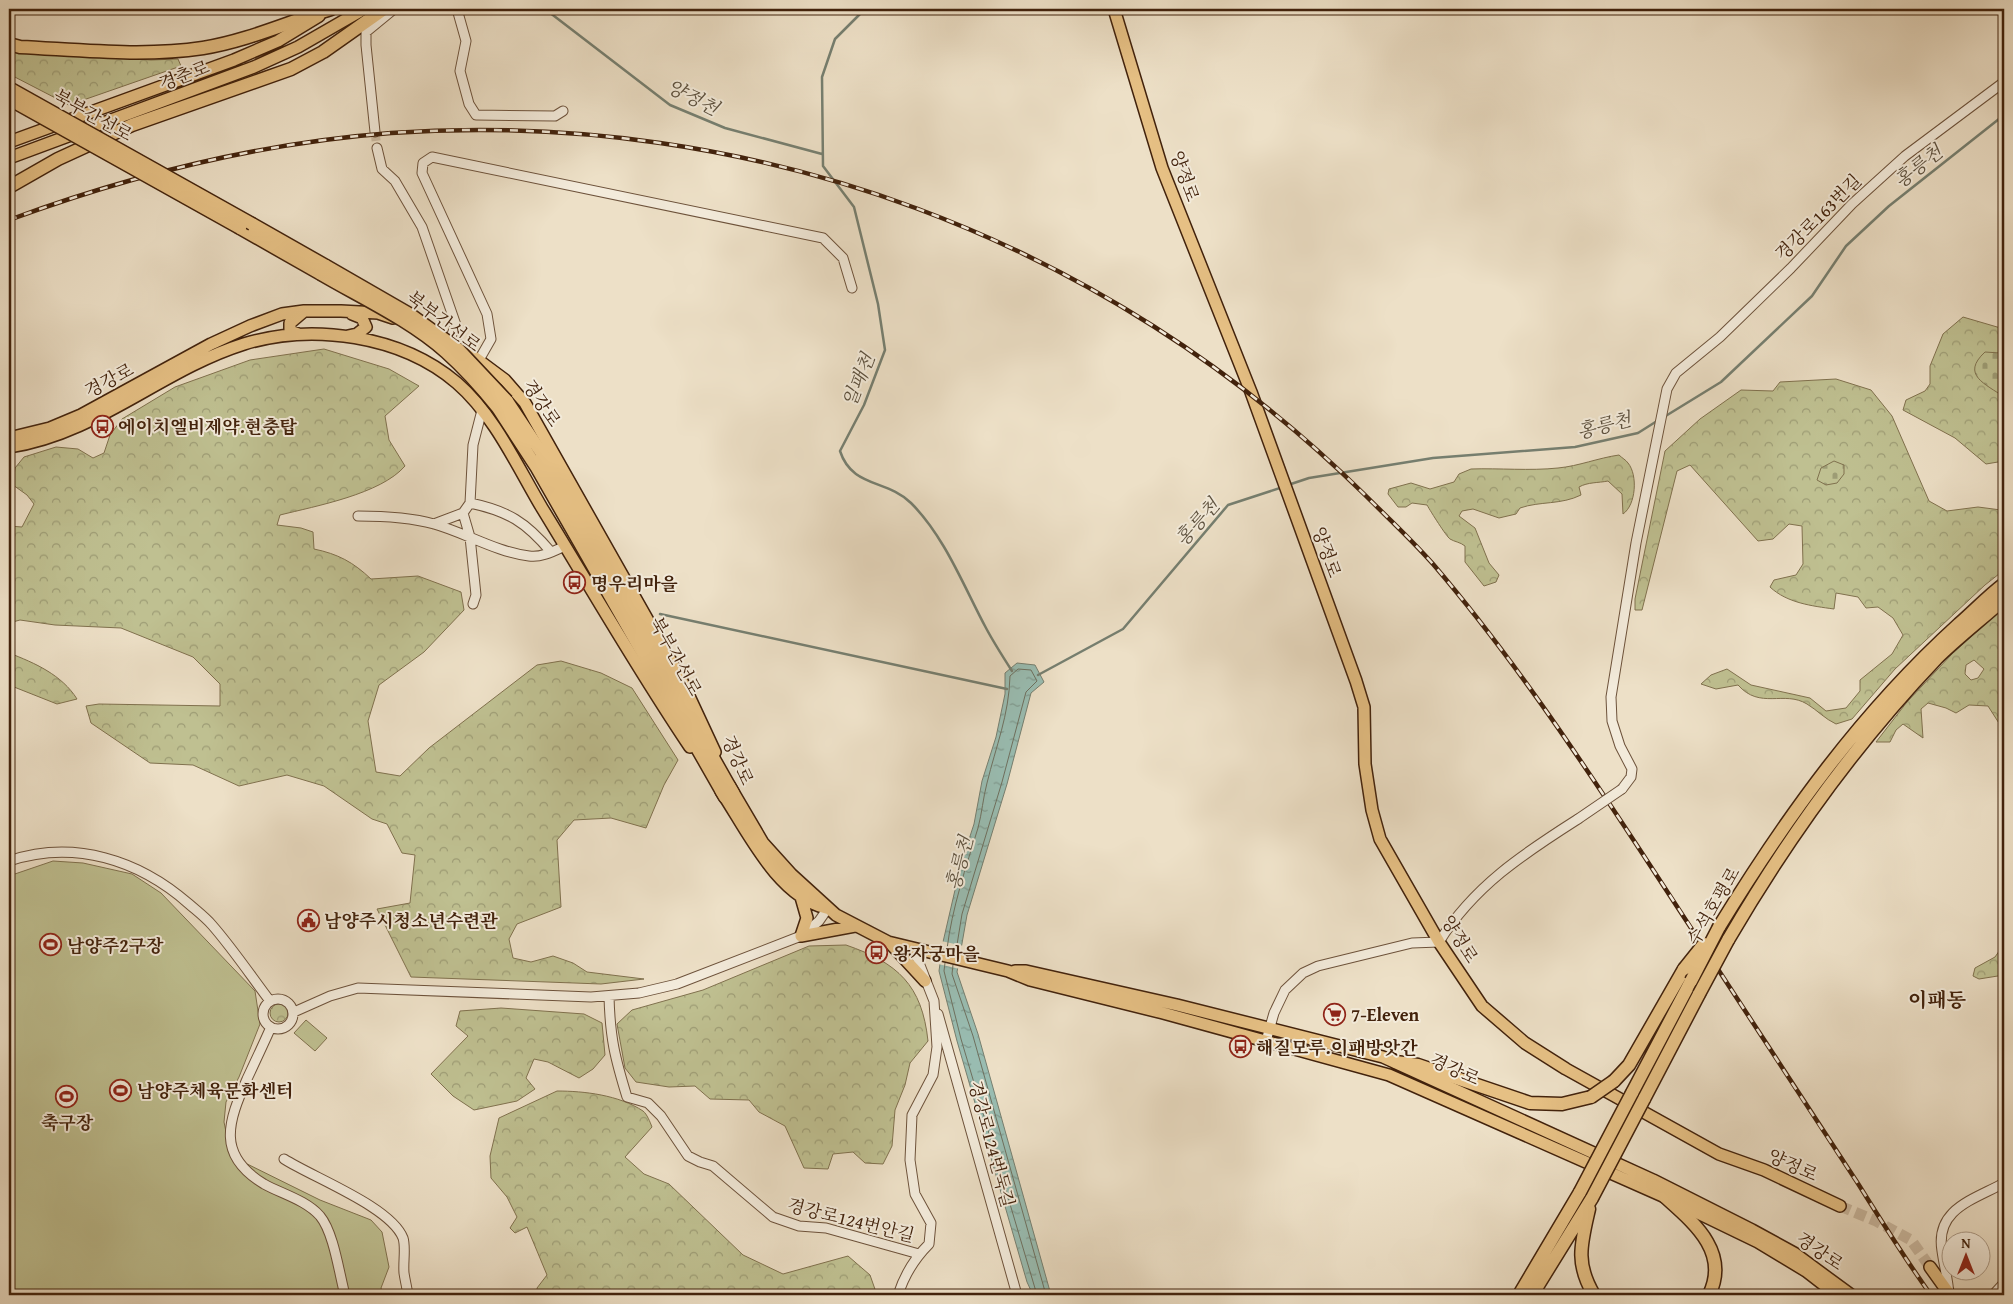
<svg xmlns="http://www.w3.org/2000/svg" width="2013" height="1304" font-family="'Gentium Book Plus','Noto Serif KR',serif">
<defs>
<pattern id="forest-crowns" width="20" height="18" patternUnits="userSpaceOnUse" patternTransform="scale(1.25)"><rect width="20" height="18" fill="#bfc091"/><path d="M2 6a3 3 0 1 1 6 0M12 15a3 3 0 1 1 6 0" fill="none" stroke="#9d9c75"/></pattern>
<pattern id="cemetery-stones" width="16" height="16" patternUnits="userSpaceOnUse" patternTransform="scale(1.25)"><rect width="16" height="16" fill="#bfc091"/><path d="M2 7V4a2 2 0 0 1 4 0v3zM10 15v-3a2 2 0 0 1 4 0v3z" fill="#9d9c75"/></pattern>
<pattern id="water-ripples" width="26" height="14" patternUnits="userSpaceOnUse" patternTransform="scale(1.25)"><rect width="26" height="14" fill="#99bdb2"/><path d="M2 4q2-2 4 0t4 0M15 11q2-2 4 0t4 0" fill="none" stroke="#7e998f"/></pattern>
</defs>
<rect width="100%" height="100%" fill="#ede0c7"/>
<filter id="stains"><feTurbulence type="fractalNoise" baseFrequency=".004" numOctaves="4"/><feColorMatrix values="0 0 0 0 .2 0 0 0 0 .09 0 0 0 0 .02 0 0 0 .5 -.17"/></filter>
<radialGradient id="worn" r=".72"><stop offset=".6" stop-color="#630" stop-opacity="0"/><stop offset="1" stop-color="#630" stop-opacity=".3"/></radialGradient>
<!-- forest -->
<path fill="url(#forest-crowns)" stroke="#80714e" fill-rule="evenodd" d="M9,51L151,60L178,59L181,66L69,105L9,74Z
M1963,317L2004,329V357L2000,353L1994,389L2004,397V461L1986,464L1955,438L1903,410L1906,400L1925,391L1930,384V366L1943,334Z
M324,349L389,369L419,386L385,416L389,440L405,466C381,494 316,506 280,515L277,525L301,528L313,532L314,549C338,554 353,562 371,579L418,576L461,592L464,610L424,652L379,685L368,721L376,772L400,776L429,748L537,665L561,661L601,673L632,688L678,760L664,785L646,828L611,818L574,820L557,840L561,907L517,924L509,939L513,958L531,962L553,956L573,963L587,972L644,979L601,984L411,977L377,909L410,903L415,855L402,853L387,824L372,819L324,786L287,775L239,786L193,765L150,763L91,723L86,706L99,704L220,706V684L193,657L121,628L55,625L20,620L9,623V526L22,527L34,504L27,495L13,485L15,468L24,457L56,447L78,449L93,458L104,453L110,435L122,419L175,387L250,360Z
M1836,379L1871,390L1892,416L1929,501L1947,511L1978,507L2001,510L2004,516V570L1985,585L1895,669L1852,719L1836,724C1825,719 1817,710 1807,704C1784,690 1760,710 1738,685L1716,689L1701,684L1711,675L1727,669L1751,685L1810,698L1826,711L1846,708L1860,691V680L1892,654L1903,635L1893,618L1878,607L1866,608L1858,597L1836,593L1834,609C1812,606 1787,603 1770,587L1774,580L1796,575L1803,564L1802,526L1789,524L1773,539L1758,541L1690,465L1677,471L1642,610H1635V599L1665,451L1700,419L1741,390L1773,391L1780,382Z
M1619,455C1622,458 1626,460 1628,463C1638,475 1636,505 1623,514L1622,494L1608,481C1598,483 1588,482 1579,487L1581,495C1561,505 1540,501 1520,508L1516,514L1499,518L1473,509L1462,511L1459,516L1475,528L1489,563L1499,575L1496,582L1484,586L1465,562V546C1460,542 1455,542 1450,539C1446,536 1431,512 1427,505L1412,503L1406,507H1398L1388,494L1389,489L1411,483L1430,489L1454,482L1459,474L1471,469C1500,468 1529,471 1558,468C1579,466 1598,458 1619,455Z
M2004,607V731L1988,706L1969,705L1956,713L1946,708L1928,703L1921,709L1923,738L1903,724L1896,730L1890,742H1876L1907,702L1952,654ZM1974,660L1984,669L1978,678L1971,680L1965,674L1966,665Z
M9,653C35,663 62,675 77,699L57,704L9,685Z
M2004,944V975L1979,979L1973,976L1975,968L1995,957Z
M846,945C898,963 922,985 928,1041L910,1063L905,1085L895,1110L892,1146L883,1164L865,1163L853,1152L833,1154L828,1169L804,1168L785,1126L759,1112L749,1100L710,1099L695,1086L669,1087L636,1082L625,1068L617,1024L632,1010L703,990L809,946Z
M270 1013a9 9 0 1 1 18 0a9 9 0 1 1-18 0Z
M501,1008L584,1014L602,1023L605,1055L593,1069L579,1078L548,1062L534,1059L526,1078L535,1089L517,1101L474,1110L453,1096L431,1074L468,1036L456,1026L460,1011Z
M557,1091C584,1091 619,1095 643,1111C647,1114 650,1122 652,1127L625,1157L644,1174L669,1184L743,1255L783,1274L848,1256L870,1275L877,1295H538L537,1288L547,1275L527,1227L515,1233L510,1228L517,1217L507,1197L491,1178L490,1156L499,1118Z"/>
<!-- cemetery -->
<path fill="url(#cemetery-stones)" stroke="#80714e" d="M1985,352L2000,353L2004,357V397C1986,384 1960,375 1985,352Z
M1834,461L1844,465V474L1837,483L1826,485L1817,480L1821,468Z"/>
<!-- pitch -->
<path fill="#bfc091" stroke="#80714e" d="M53,861L83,863L132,874L161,893L255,991L260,1024L239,1077L226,1102L224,1122L231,1156L320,1200L371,1220L382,1232L389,1267L381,1288L383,1295H9V876Z
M306,1020L327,1038L315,1051L294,1033Z"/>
<!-- water -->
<path fill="url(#water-ripples)" stroke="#767f70" d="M1017,663L1035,665L1044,682L1031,693L1007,784L967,915L957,972L978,1034L1051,1295H1033L1027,1282L957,1041L939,971L943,942L961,864L974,824L982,781L996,737L1005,694V673Z"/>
<!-- pier -->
<path fill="#ede0c7" d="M941,941L964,946L960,969L938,964Z"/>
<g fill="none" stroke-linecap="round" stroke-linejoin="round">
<!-- shore -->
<path stroke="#6e705f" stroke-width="1" d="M947,949C952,908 966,867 978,828C982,813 983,798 987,783C996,746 1009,715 1010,676L1018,669L1031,670L1037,681L1026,692L1002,782L962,914L956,951
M945,963L944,971L961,1039L1037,1295
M953,965L952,974L973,1036L1046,1295"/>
<!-- stream -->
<path stroke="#767f70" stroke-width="2.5" d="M545,9L670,105L725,128L822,154
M865,9L835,39L822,77L823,166L854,207L878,304L885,350L864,405L840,451C852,488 887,479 911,503C945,537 964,587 986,628C994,643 1003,657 1012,671
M1664,417L1721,382L1812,296L1846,246L1889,206L2004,115
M1288,485L1309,478L1433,458L1575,447L1638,433L1657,421
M660,614L1007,689
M1038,675L1123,629L1228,505L1283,487"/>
<!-- minor-tunnel -->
<path stroke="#cbbaa2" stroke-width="9" stroke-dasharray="9 4.5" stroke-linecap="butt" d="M375,132L377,148"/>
<!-- major-tunnel -->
<path stroke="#cbbaa2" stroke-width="11" stroke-dasharray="11 5.5" stroke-linecap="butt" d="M1840,1206L1876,1221L1911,1240L1930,1267"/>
<defs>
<path id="minor" d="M457,9L466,41L460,71L469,104L476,115L555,116L563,111
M375,132L366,45V32L394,9
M377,148L382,169L395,181L422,227L456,325L449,341
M479,360L491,339L487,314L422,173L423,163L432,157L823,238L843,258L852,288
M470,503C508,511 526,522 551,552
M463,513L470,537L476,595L473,604
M358,516C384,516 409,517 434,524C466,533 496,552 529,556C541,558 554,551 565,546
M434,524L463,513L470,503L473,445L482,410
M1622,789L1631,777L1632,769L1620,746L1612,721L1611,697L1636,543L1667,389L1676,373L1720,337L1791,268L1852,204L1905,156L2004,82
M9,861C74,839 139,860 189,904C197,911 205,917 212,925C233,949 251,976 270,1001
M609,996C610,1038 615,1058 627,1097L648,1103L661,1116L688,1156L700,1162L713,1166L773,1217L799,1226L826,1228L919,1254
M263 1014a15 15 0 1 1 30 0a15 15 0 1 1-30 0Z
M294,1012L330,996L358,988L591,997L639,993L677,984L801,936L819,921L828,908
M938,1014L1017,1295
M271,1027C263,1045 255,1062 247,1079C228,1122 216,1155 264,1184C282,1194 306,1200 320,1216C334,1233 339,1273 345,1295
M1266,1041L1274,1013L1285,990L1303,973L1318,966L1412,943L1439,942C1474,886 1523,854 1578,819
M284,1159C314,1178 391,1207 403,1238C406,1247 403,1262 404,1273C405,1280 407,1288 408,1295
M1949,1294C1948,1279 1944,1266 1942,1251C1935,1209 1973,1200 2004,1183
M898,1295C904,1276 915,1258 929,1244L931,1223L915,1194L910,1160L912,1115L933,1075L937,1047L934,1001L914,950
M1993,1295L2004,1283"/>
<path id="major" d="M1114,9L1162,168L1251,392L1356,681L1364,707L1365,764L1372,810L1380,839L1439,942L1482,1006L1525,1043L1566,1069L1719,1154L1764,1170L1840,1206
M9,142L234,60L278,41L319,16
M9,158L254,67L298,47L364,9
M298,334L290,331V323L303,312
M348,336L357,334L366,327L362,318L352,314
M458,345L505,380L525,403L681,679L715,752
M9,438L50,428L81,415L211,344L250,326L282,314L304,311H341L378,313L393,318
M9,447C97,434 161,370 244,344C312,323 401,335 457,383C495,416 517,466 542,508C591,588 638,670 690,747
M729,785L763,843L791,874L836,915L888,942L1008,971L1030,980L1163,1013L1389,1075L1665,1197L1758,1242L1806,1271L1837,1295
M721,791C747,830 777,896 826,908
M801,897L807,918L801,936L855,926
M890,943L925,981
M1015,971H1026L1177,1005L1383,1057L1653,1180L1752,1230L1794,1253L1851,1295
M1930,1267L1950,1295"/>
<path id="highway" d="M9,44L20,47C81,50 143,57 203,48C247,41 288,22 331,9
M9,187L58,159L132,125L291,69L323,52L384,9
M252,224L326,266
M240,228L321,274
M507,401L541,452L733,793
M498,408L537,468L725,797
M1719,927C1787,816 1862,712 1959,624C1974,611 1988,596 2004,584
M1728,940C1787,839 1855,744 1936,659C1957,638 1982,619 2004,599
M1396,1062L1418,1065L1530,1103L1562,1104L1591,1097
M1614,1081L1629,1065L1684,969
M1632,1093L1691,981
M1644,1099L1699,994
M1665,1197C1694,1223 1730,1252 1709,1295
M1589,1209C1581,1244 1575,1263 1594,1295
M1519,1295L1580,1192
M1532,1295L1592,1198"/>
</defs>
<!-- minor casing -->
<use href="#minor" stroke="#6d523b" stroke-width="11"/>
<!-- major casing -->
<use href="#major" stroke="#42220c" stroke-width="14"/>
<!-- highway casing -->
<use href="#highway" stroke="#42220c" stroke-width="15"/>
<!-- minor -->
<use href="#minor" stroke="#f3ebdb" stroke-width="9"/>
<!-- major -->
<use href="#major" stroke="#e6c084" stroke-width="11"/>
<!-- highway -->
<use href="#highway" stroke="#e6c084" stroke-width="12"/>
<defs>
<path id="rail" d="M9,220C131,175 261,143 391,133C755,108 1105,239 1364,494C1387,517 1411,539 1433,564C1510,654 1577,754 1642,853C1714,962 1785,1073 1857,1182C1881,1220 1905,1259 1931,1295"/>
</defs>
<!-- rail casing -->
<use href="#rail" stroke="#42220c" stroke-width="4.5"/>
<!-- rail -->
<use href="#rail" stroke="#f3ebdb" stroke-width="2.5" stroke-dasharray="8" stroke-linecap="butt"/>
<defs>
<path id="minor-bridge" d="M1578,819L1622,789"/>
<path id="highway-bridge" d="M9,88L252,224
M9,99L240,228
M326,266L411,315L458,349L507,401
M321,274C362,298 410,320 446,352C465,369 482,388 498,408
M1684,969L1704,944
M1691,981L1719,927
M1699,994L1728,940
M1591,1097L1614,1081
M1580,1192L1632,1093
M1592,1198L1644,1099"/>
</defs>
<!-- minor-bridge casing -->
<use href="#minor-bridge" stroke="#6d523b" stroke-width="11" stroke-linecap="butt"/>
<!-- highway-bridge casing -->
<use href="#highway-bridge" stroke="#42220c" stroke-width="15" stroke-linecap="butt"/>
<!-- minor-bridge -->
<use href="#minor-bridge" stroke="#f3ebdb" stroke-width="9"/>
<!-- highway-bridge -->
<use href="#highway-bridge" stroke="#e6c084" stroke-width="12"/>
</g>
<!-- icons -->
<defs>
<symbol id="bus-ring" viewBox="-11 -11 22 22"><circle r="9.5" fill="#f3ebdb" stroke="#8f2418" stroke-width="1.5"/><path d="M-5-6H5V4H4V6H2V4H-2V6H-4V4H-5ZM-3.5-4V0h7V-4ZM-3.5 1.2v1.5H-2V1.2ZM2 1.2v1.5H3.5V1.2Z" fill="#8f2418"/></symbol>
<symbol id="civic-ring" viewBox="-11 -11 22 22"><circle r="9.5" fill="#f3ebdb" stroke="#8f2418" stroke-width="1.5"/><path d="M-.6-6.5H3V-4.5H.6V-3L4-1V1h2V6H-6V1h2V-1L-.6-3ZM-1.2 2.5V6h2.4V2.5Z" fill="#8f2418"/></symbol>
<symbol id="stadium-ring" viewBox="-11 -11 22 22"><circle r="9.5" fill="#f3ebdb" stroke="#8f2418" stroke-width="1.5"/><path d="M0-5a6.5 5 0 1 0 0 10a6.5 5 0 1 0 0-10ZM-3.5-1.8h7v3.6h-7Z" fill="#8f2418"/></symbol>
<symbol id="supermarket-ring" viewBox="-11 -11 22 22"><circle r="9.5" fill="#f3ebdb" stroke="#8f2418" stroke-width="1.5"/><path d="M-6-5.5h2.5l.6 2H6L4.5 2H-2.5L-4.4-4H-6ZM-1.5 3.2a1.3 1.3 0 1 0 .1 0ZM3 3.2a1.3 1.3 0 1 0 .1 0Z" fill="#8f2418"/></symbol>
</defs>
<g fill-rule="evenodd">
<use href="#bus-ring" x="90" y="414" width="25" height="25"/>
<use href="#bus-ring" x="562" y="570" width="25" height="25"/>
<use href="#civic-ring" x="296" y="908" width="25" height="25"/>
<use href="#stadium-ring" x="38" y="932" width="25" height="25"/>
<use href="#bus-ring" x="864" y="940" width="25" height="25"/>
<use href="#supermarket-ring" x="1322" y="1002" width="25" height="25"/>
<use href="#bus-ring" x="1228" y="1034" width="25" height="25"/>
<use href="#stadium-ring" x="108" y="1078" width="25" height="25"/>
<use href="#stadium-ring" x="54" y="1084" width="25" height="25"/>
</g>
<g text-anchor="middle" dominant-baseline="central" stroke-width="4" stroke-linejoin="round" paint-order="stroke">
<!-- street labels -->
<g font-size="18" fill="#42220c" stroke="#f3ebdb">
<text transform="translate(184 75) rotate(-21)">경춘로</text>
<text transform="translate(93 115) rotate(29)">북부간선로</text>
<text transform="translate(1185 176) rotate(70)">양정로</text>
<text transform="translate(1818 217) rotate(-45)">경강로163번길</text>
<text transform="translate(444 321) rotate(37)">북부간선로</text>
<text transform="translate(109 380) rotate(-28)">경강로</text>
<text transform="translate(542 403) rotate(56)">경강로</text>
<text transform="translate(1327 552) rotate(70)">양정로</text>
<text transform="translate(676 656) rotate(61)">북부간선로</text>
<text transform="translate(738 760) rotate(66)">경강로</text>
<text transform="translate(1713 906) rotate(-60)">수석호평로</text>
<text transform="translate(1460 939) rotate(58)">양정로</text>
<text transform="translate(1455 1069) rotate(24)">경강로</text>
<text transform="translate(992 1144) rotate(75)">경강로124번둑길</text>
<text transform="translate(1793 1165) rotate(24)">양정로</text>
<text transform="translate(851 1220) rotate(14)">경강로124번안길</text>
<text transform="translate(1820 1251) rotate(34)">경강로</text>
</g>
<!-- poi labels -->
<g font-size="18" font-weight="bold" fill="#42220c" stroke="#f3ebdb" text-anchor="start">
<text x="118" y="426">에이치엘비제약.현충탑</text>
<text x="591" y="583">명우리마을</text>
<text x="324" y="920">남양주시청소년수련관</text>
<text x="67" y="945">남양주2구장</text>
<text x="893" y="953">왕자궁마을</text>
<text x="1351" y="1014">7-Eleven</text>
<text x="1256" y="1047">해질모루.이패방앗간</text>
<text x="137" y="1090">남양주체육문화센터</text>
<text x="67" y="1122" text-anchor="middle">축구장</text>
</g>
<!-- water labels -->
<g font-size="19" font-style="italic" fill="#5c503e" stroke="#f3ebdb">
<text transform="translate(693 97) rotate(27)">양정천</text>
<text transform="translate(1918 166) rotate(-38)">홍릉천</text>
<text transform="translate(858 380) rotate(-68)">일패천</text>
<text transform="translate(1604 425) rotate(-14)">홍릉천</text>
<text transform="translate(1197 522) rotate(-48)">홍릉천</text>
<text transform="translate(959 863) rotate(-75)">홍릉천</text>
</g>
<!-- quarter labels -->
<g font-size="20" font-weight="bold" fill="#42220c" stroke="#f3ebdb">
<text x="1937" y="999">이패동</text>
</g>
</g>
<!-- margin -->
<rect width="2013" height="1304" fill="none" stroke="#ede0c7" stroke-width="30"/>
<rect x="10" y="10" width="1993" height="1284" fill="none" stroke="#42220c" stroke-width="2.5"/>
<rect x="15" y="15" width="1983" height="1274" fill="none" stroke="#42220c"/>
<!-- north arrow -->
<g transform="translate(1966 1256)"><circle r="24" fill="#f3ebdb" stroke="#ac9b88"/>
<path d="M0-4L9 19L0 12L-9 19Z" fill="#8f2418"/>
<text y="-8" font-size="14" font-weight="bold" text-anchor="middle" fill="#42220c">N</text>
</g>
<rect width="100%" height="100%" filter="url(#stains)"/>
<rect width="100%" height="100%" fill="url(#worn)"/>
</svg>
